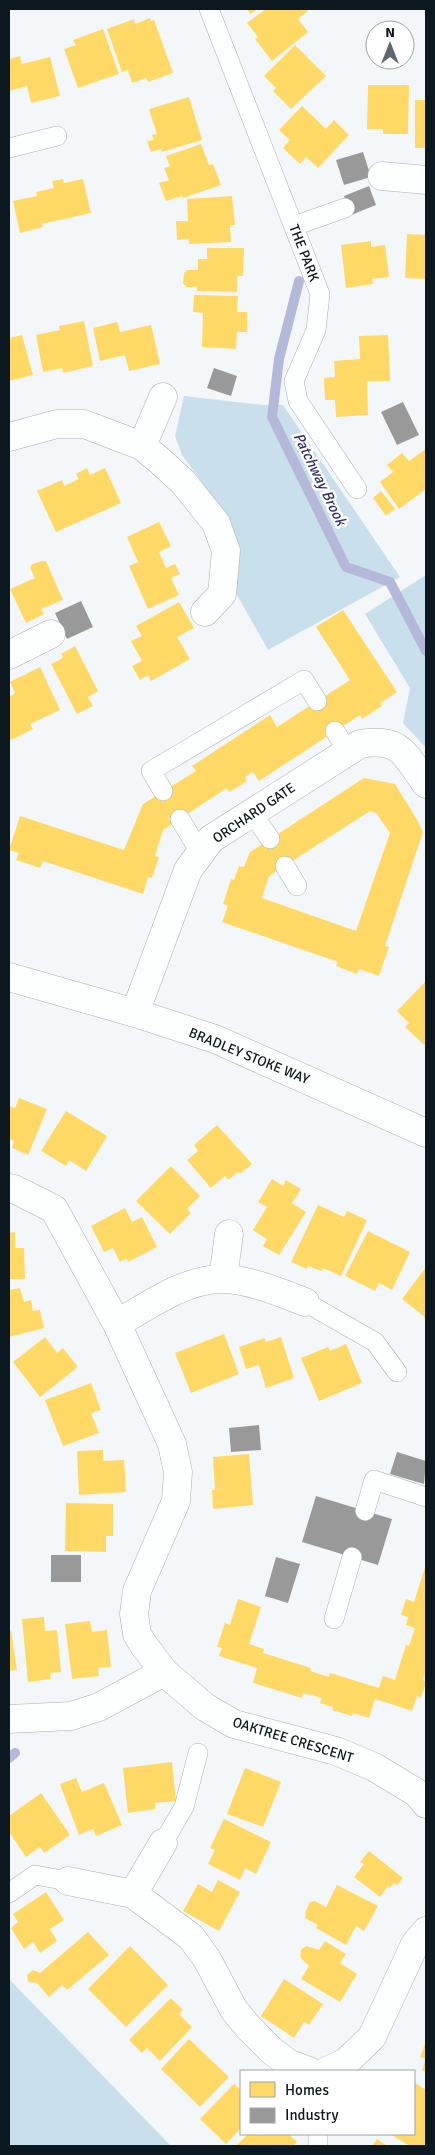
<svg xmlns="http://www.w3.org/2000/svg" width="435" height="2155" font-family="Signika,sans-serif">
<rect width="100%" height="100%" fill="#f4f7fa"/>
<!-- green -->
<path fill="#c9dfec" d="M184,396L263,405H283L400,577L268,650L236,593L228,518L182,455L175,436Z
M426,575V748L403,723L410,688L365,614Z
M9,1979L171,2146H9Z"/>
<!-- homes -->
<path fill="#ffd966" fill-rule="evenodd" d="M247,9H258L250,14Z
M266,9H307L308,11L298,19L308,32L272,61L255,39L258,37L247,23Z
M150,18L151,21L154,20L173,73L148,82L146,78L132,83L128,70L122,72L107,29L134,19L135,24Z
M103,29L119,74L78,88L64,49L76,45L73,40Z
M295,45L326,76L291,109L273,91L276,88L264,76Z
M20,56L22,64L50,57L60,96L31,103L27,86L9,91V59Z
M368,85H409L408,134H383V129H367Z
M189,97L202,140L162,152L161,149L151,152L147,141L154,140L152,135L157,134L149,109Z
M415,100H426V148H415Z
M302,106L326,129L334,120L349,135L318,168L306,157L300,164L283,148L290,140L279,130Z
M201,144L209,165L213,164L221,185L183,198L182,196L166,201L159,183L169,180L164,168L170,166L166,156Z
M63,179L64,183L83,179L91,213L42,224L43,227L20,233L13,201L37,196L36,192L54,188L52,181Z
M232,196L235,225H230L231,242L189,244V239L177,240L176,221H188L187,199Z
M407,234L426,235V279L405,278Z
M371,241V247L385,245L389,277L372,279L373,284L346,288L341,245Z
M207,248H244L243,276H237V292L197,291V287H186L183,283L184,273L187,270H198V259H207Z
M194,295L238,296L237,312H247V332H237L236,349L202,347L203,313L193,312Z
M84,321L93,366L63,373L62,368L43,372L36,335L60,330L59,326Z
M117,322L120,332L151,325L160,364L129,371L125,355L100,361L93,328Z
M22,335L33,375L9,381V338Z
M388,335L390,381H367L368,415L336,417L335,400H325L324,378L335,377L334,361L360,359L359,336Z
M426,449V489L399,509L380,482L393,472L387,465L402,453L409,461Z
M87,468L90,475L105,468L121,503L56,532L37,491L62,480L64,486L79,479L76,474Z
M381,491L395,509L386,516L373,498Z
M159,522L171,546L159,552L166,568L175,564L180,574L171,578L179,595L148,609L129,566L138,562L127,537Z
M42,561H46L63,600L41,609L44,614L26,623L10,589L35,578L30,568L32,564Z
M179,602L194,628L177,637L190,659L151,681L148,675L140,680L132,666L142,661L131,641L142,636L136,626Z
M343,610L397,692L381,703L382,706L362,719L360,715L259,781L253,772L245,777L247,781L238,787L229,792L227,788L163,830L155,856L159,857L152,878L148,877L143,894L43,861L40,868L16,860L19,853L9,850L20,816L124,850L143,804L196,771L192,766L270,715L277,727L350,680L316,627Z
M75,646L98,691L88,697L93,706L77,714L51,664L63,658L61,654Z
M40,667L60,710L30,724L33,729L11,740L9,735V697L15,693L10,682Z
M364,778L395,784L416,818L423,832L385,946L389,947L379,976L359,969L357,974L336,966L338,962L222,922L228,906L223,904L231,879L234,880L239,866L244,867L250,852ZM370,811L376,813L390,833L356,931L262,898L269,876Z
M426,981V1043L424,1045L405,1027L409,1023L397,1011Z
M19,1098L47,1109L28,1155L12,1148L14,1141L9,1139V1106L15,1108Z
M66,1111L107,1136L86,1171L69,1160L66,1166L41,1151Z
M217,1125L252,1164L240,1174L238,1172L228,1180L225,1176L211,1188L187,1160L198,1151L194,1145Z
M171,1166L200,1196L187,1209L191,1213L170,1234L136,1201Z
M272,1179L283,1186L286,1180L301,1189L292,1203L306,1212L279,1255L263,1246L267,1239L253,1230L267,1207L258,1202Z
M318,1205L344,1217L347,1211L367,1220L341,1276L323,1268L321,1271L308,1266L307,1269L291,1262Z
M125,1208L132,1222L142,1217L157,1247L128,1262L126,1258L120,1262L113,1248L104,1252L91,1226Z
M368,1231L410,1252L392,1290L379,1283L375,1291L345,1276Z
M15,1232V1248H24L25,1279H9V1233Z
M426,1267V1318L402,1299Z
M20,1288L24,1302L31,1300L33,1311L40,1310L44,1328L9,1337V1290Z
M224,1334L239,1374L191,1393L175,1353Z
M45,1337L57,1353L63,1348L78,1367L40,1397L13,1362Z
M281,1337L294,1378L266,1388L259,1365L246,1369L239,1347L265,1338L266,1342Z
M346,1344L362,1383L319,1401L301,1358L328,1347L330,1351Z
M91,1383L101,1410L91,1413L99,1433L63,1446L45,1400Z
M103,1450V1461L124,1460L126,1492L79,1495L77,1451Z
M249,1454L253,1505L213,1509L212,1490H215L213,1457Z
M66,1503L113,1504V1536H106V1552L65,1551Z
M426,1564V1669L423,1679L426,1683L421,1698L417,1696L412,1711L375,1699L369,1718L353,1713L352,1716L332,1710L333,1707L320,1703L322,1698L303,1693L302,1698L253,1683L257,1668L219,1656L222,1648L217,1647L225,1623L230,1625L238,1599L261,1607L249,1644L264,1649L263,1653L311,1668L310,1671L329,1677L330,1673L379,1688L383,1676L395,1680L406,1645L409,1646L415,1628L406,1625L408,1617L401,1615L406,1599L414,1602Z
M44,1617L45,1631L57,1630L61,1672L50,1673L51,1679L28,1682L22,1619Z
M90,1621L92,1632L107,1630L111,1667L98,1668L99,1676L72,1679L65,1624Z
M9,1631H11L17,1670L9,1671Z
M172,1762L176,1801L155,1803V1809L128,1813L123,1768Z
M245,1768L281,1782L263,1827L227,1814Z
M76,1778L82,1792L104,1783L122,1825L96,1836L93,1829L79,1835L60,1784Z
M41,1793L70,1835L44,1853L40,1847L26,1857L9,1832V1816Z
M224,1819L271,1842L256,1874L245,1868L240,1880L208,1864L215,1850L210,1848Z
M369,1851L403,1878L397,1885L394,1883L390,1888L388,1886L380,1897L354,1877L364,1864L360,1862Z
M218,1880L240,1892L219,1931L183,1911L198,1884L212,1892Z
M337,1885L378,1906L364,1931L356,1926L346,1945L316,1928L318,1925L305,1918L306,1910L310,1902L315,1901L326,1907Z
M46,1892L64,1920L50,1929L57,1941L40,1953L33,1942L24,1949L11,1928L18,1922L13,1914Z
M88,1932L109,1955L67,1990L62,1985L49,1997L37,1983L28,1982L27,1975L33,1970L40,1973Z
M325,1941L346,1954L340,1963L357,1974L340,2002L301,1979L309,1966L300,1957L301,1950L306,1946L319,1950Z
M130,1946L168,1985L126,2027L88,1989Z
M284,1979L323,2004L309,2025L304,2022L294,2038L261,2016Z
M171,1998L183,2010L179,2014L192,2027L160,2061L147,2048L142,2053L129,2040Z
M189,2039L229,2077L200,2107L161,2069Z
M426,2041V2059L420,2057Z
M426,2059V2072L422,2070Z
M414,2082L426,2090V2146H410L390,2134H414Z
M234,2084L241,2090V2128L226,2144L200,2119Z
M248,2134H288L297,2142L293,2146H236Z
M377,2139L387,2146H372Z"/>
<!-- industry -->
<path fill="#999" d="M363,152L371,177L344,185L336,160Z
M369,186L376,205L351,215L344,196Z
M214,368L237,376L231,396L207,388Z
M403,402L419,435L397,445L381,412Z
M81,601L93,627L67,639L55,613Z
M259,1425L261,1450L231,1452L229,1428Z
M397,1452L426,1461L424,1484L390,1474Z
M316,1496L392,1519L378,1565L302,1542Z
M51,1555H81V1582H51Z
M276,1557L300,1564L288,1603L265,1596Z"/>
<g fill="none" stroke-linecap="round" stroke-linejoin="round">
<!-- stream -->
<path stroke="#b5b9d9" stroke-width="10" d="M299,281L279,359L272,417L346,567L390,582L426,651
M9,1758L15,1753"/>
<defs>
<path id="lane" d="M209,9L320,294L316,330L294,381L298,401L357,489
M9,148L57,136
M294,226L345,208
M335,731L348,752
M163,791L151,771L304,680L317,701
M252,813L270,839
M180,819L201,854
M285,866L297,886
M305,1302L375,1342L397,1372
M365,1511L374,1480L426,1497
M334,1619L352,1557
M163,1843L184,1807L198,1753
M9,1893L35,1875L68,1881
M318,2146V2134"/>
<path id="street" d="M382,176L426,180
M9,437L57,424H84L142,446L159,460L183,482L216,523L226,551L222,594L205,612
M142,446L163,397
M9,655L51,634
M135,1013L188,870L211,839L360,744C400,737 405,754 426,784
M9,1188L14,1189L54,1209L117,1324L172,1444L178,1472L176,1501L137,1591L134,1614L137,1634L143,1644L164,1672L205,1707L234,1724L336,1751L374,1767L417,1793L426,1804
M223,1279L229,1234
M117,1324C147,1306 187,1278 223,1279C251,1280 279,1292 305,1302
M9,1719L71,1716L99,1707L164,1672
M68,1881L133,1894L191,1937L207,1959L234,2010L249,2028L272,2051L288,2063L309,2071
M133,1894L163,1843
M327,2071L346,2062L372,2037L415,1944L426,1931"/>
<path id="secondary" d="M9,977L135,1013L215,1039L426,1133"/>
</defs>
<!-- lane casing -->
<use href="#lane" stroke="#a8b0b4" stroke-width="20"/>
<!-- street casing -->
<use href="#street" stroke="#a8b0b4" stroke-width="29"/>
<!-- secondary casing -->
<use href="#secondary" stroke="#a8b0b4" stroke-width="29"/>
<!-- lane -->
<use href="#lane" stroke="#fdfefe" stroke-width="19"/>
<!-- street -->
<use href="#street" stroke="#fdfefe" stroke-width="28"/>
<!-- secondary -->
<use href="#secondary" stroke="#fdfefe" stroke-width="28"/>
</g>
<g text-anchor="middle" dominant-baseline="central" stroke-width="5" stroke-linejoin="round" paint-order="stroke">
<!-- street labels -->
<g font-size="14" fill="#0c181f" stroke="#fff">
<text transform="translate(304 253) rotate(69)">THE PARK</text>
<text transform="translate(254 813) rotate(-34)">ORCHARD GATE</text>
<text transform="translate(249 1056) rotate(22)">BRADLEY STOKE WAY</text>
<text transform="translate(293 1740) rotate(17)">OAKTREE CRESCENT</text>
</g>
<!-- water labels -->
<g font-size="15" font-style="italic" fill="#32316a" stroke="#fff">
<text transform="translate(320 479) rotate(64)">Patchway Brook</text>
</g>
</g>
<!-- border -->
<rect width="435" height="2155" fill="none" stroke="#0c181f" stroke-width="20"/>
<!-- legend -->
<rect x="240" y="2070" width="175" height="65" fill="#ffffff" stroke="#9ea3a5"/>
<rect x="250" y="2082" width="25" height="15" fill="#ffd966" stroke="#9ea3a5"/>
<text x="285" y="2095" font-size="15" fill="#0c181f">Homes</text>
<rect x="250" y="2108" width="25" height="15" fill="#999999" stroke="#9ea3a5"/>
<text x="285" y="2120" font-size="15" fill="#0c181f">Industry</text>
<!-- north arrow -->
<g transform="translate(390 45)"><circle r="24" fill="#ffffff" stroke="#9ea3a5"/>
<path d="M0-4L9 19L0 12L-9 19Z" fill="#5d666c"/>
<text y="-8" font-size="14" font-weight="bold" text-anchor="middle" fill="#0c181f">N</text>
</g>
</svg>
